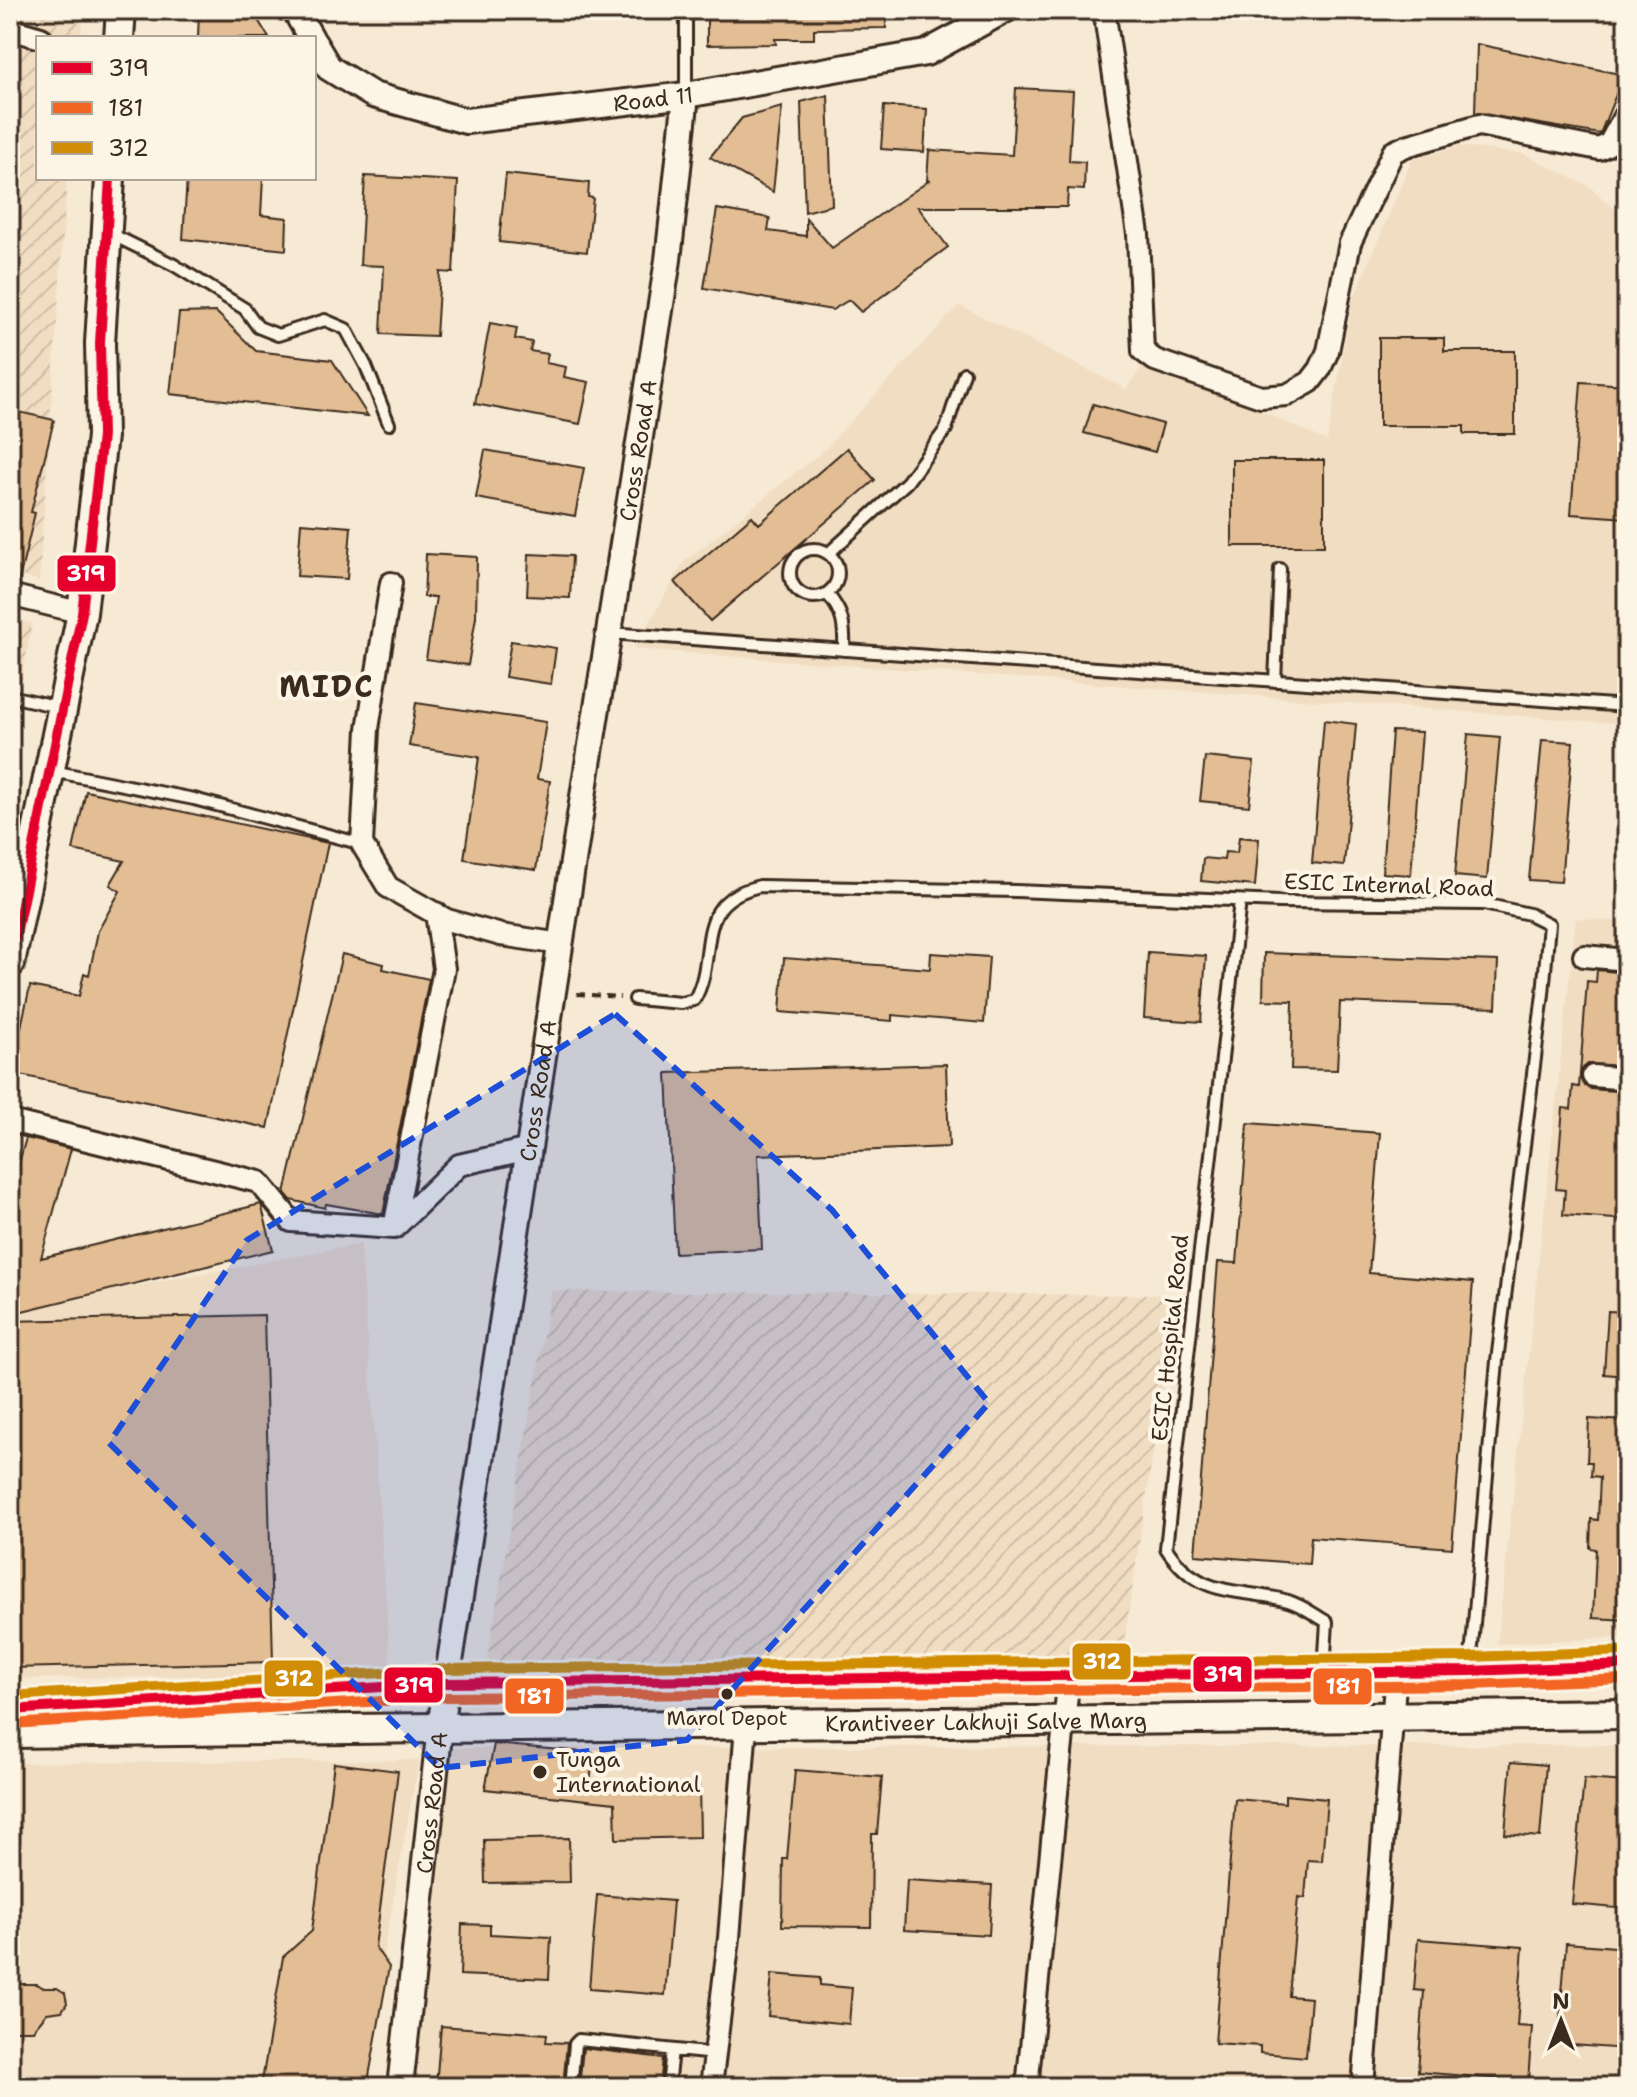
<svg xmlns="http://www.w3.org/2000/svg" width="1637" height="2097" font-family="'Shantell Sans',sans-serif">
<defs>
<pattern id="industrial-furrows" width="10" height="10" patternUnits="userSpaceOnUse" patternTransform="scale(2)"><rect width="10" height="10" fill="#f1ddc2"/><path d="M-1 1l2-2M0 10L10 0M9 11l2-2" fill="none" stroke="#d0bea6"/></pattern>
</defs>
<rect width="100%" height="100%" fill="#f7ead5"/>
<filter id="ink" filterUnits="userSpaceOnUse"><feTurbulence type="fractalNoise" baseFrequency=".0125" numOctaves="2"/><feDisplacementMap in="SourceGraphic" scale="16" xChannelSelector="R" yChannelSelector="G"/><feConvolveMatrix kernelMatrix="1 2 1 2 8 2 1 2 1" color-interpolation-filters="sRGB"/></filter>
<g filter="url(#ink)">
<!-- built -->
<path fill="#f1ddc2" d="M1459,146L1524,154L1590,187L1627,220V724L634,649L684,562L824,450L959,305L1126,389L1148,359L1327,441L1352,302L1412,160Z
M1576,918L1627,922V1637L1497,1644Z
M361,1244L391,1673L10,1679V1309Z
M1627,1745V2087H403L454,1748Z
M419,1760L359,2087H10V1763Z"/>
<!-- industrial -->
<path fill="url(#industrial-furrows)" d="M10,10H84L81,38H38V178H67L39,581L10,573Z
M10,618L32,623L10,746Z
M551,1291L1177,1295L1122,1656L486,1665Z"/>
<!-- building -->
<path fill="#e3be94" stroke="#3b2a1e" stroke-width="2" d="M199,10H252L269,38H198Z
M707,10H886V28L814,29V39H775L776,44L707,45Z
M1477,44L1624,75L1600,134L1475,113Z
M1016,88L1073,91L1069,161L1085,162L1084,190L1068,189L1067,207H918L948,247L861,312L849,300L832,310L704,288L717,209L770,218L768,231L806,236V218L832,248L930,180L927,181L929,150L1012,155Z
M828,95L832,205L805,212L801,102Z
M884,106L927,109L924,152L881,149Z
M782,107L773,192L710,157L742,118Z
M506,174L589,183L588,197L593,198L587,252L499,242Z
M365,176L458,181L453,273L440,272L436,336L381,334L384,266L360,265Z
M187,178H263L261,215L287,218L286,250L183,239Z
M216,312L256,351L332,360L368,416L170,394L179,313Z
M490,323L517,328L515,339L532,342L530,351L548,354L546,363L566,367L564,377L589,382L580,424L475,404Z
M1379,338H1444V351H1515V434H1464V426H1379Z
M1581,382L1627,385V518L1571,514Z
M1093,404L1163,424L1155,452L1084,433Z
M10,410L54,420L31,512L35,513L18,584L10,582Z
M847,448L875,480L710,621L675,582L752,516L759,524Z
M485,450L584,468L575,516L476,498Z
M1232,460H1324V546H1232Z
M301,523L351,527L347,579L297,576Z
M426,554L477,557L476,617L468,665L426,659L436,597H424Z
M529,554L572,556L570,598L527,596Z
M511,641L556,648L551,684L505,677Z
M416,703L546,722L537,779L550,781L536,870L464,859L479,757L409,746Z
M1324,720L1356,724L1344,866L1312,863Z
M1392,731L1422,732L1411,875L1382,873Z
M1468,734L1500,737L1487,879L1455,876Z
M1542,740L1573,742L1561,882L1529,880Z
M1205,757L1254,762L1249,806L1200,801Z
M86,791L328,843L268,1128L11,1073L30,986L79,996L84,973L89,975L98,931L120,891L110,885L124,861L73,850Z
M1239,837L1259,839L1255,886L1201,881L1203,858L1224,860L1225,852L1237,853Z
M1148,952L1206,956L1201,1022L1144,1018Z
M931,953L989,957L984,1023L892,1015V1021L780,1012L784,958L930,969Z
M1264,953L1498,961L1496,1008L1340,1002L1337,1070L1291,1069L1293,1001L1263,1000Z
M342,954L384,964L383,969L429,979L383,1214L326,1204L325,1208L291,1200L285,1193Z
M1597,970L1627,973V1066L1588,1064L1583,1068L1580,1076L1585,1086L1591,1089L1627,1092V1220L1563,1215L1565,1190L1556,1189L1563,1108L1571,1109L1573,1086L1579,1087L1587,981L1596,982Z
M946,1064L949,1147L758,1155L762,1249L675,1253L667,1073Z
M1248,1123L1380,1133L1369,1273L1473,1282L1452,1548L1311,1537L1309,1564L1195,1555L1218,1262L1237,1263Z
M26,1138L71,1149L41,1258L261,1204L273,1250L10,1314V1195Z
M1608,1311L1627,1312V1376L1604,1374Z
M264,1315L273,1662L10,1668V1321Z
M1589,1419L1627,1421V1620L1593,1618L1596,1549L1590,1548L1591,1519L1598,1520L1600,1477L1591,1476L1592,1462H1587Z
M494,1744L593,1753L590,1786L699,1784L700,1837L616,1839L615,1803L485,1789Z
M1511,1762L1546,1765L1540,1837L1505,1834Z
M334,1763L398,1771L375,1947L389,1967L367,2087H261L283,1957L312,1931Z
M795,1770L882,1777L877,1834H872L871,1927L782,1926L783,1859H787Z
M1584,1779L1627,1782V1909L1572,1904Z
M1285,1795L1327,1799L1322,1861L1308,1860L1305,1898L1298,1897L1289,1996L1311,1998L1306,2057L1260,2053V2046L1215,2043L1235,1799L1285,1803Z
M569,1838L570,1882L485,1883L484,1840Z
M907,1880L992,1885L989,1935L904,1930Z
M597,1895L673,1901L665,1995L589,1989Z
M462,1924L490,1925V1934L551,1937L549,1979L460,1975Z
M1418,1939L1523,1947L1517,2026L1532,2027L1528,2081L1418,2072L1424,1991L1414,1990Z
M1566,1943L1627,1948V2049L1558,2044Z
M772,1974L820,1978V1985L852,1988L849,2024L768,2016Z
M10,1984H36L44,1988H57L65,1993L67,2003L62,2011L47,2013L33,2030H10Z
M441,2026L547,2034L546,2042L567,2043L563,2087H436Z
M583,2048L663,2058L660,2087H579Z"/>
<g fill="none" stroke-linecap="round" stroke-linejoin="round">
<defs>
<path id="service" d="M686,95V10
M109,233L174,265L245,309L258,327L278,335L325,320L346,329L366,366L389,424
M790 573a24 24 0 1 1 48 0a24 24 0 1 1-48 0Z
M829,553L907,482L946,429L964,373
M827,594C843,611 845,627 844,650
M609,633L1627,706
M1275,681L1280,569
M10,696L59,707
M52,771L194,799L362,844
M1240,901L1166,1548C1200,1600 1238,1587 1288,1601C1302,1605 1315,1615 1327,1622L1324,1670
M635,999L681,1003L694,1000C720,956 689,902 760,886L1016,891L1280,902L1484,904L1529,914L1549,924L1543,994L1497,1361L1470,1669
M571,2087L575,2044L579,2040L715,2054
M668,2087L672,2050"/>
<path id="minor" d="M1104,10L1138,234L1143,351L1155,360L1261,397L1287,395L1310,382L1320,369L1328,351L1350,243L1393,152L1406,146L1479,125L1599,149L1609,144L1627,111
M10,29L41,38
M391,583L368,729L362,844L388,887L447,920L501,935L561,944
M10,595L82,613
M1584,956L1627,960
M1593,1076L1627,1079
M10,1121L259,1182L291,1221L394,1228L459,1165L529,1149
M394,1228L444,969L436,913
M711,2087L729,1938L746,1726
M1027,2087L1069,1675
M1363,2087L1396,1672"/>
<g id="tertiary">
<path d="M295,10L311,38"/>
<path id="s1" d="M314,43L329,68L373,95L466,121L686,95L926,53L1005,10"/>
<path id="s2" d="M400,2087L440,1727L586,777L668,260L686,95"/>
</g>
<g id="secondary">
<path d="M119,38L121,10"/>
<path d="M10,963L82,613L102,436L100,343L110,178"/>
<path d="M10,1710L447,1683L1470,1671L1627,1665"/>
<path id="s3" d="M10,1733L1627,1714"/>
</g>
</defs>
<!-- service casing -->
<use href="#service" stroke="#3b2a1e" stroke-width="16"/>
<!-- minor casing -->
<use href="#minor" stroke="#3b2a1e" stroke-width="26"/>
<!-- tertiary casing -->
<use href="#tertiary" stroke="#3b2a1e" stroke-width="30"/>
<!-- secondary casing -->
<use href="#secondary" stroke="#3b2a1e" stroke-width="34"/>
<!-- path -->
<path stroke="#3b2a1e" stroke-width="4" stroke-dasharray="8 6" stroke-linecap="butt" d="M577,994L620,997"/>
<!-- service -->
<use href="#service" stroke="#fcf5e5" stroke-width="10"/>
<!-- minor -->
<use href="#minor" stroke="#fcf5e5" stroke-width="20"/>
<!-- tertiary -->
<use href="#tertiary" stroke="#fcf5e5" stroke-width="24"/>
<!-- secondary -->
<use href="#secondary" stroke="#fcf5e5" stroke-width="28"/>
<defs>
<path id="bus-1" d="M10,963L82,613L102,436L100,343L110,178
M10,1710L447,1683L1470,1671L1627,1665"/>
<path id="bus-2" d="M11,1724L448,1697L1470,1685L1627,1679"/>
<path id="bus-3" d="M10,1696L447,1669L1470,1657L1626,1651"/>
</defs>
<!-- bus-1 casing -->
<use href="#bus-1" stroke="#fcf5e5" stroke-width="16"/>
<!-- bus-2 casing -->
<use href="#bus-2" stroke="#fcf5e5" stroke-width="16"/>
<!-- bus-3 casing -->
<use href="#bus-3" stroke="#fcf5e5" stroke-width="16"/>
<!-- bus-1 -->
<use href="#bus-1" stroke="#e4002b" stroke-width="10"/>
<!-- bus-2 -->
<use href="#bus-2" stroke="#f26522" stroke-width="10"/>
<!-- bus-3 -->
<use href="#bus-3" stroke="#d18d06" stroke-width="10"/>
</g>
</g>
<!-- marked area -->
<path fill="#1d4ed8" fill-opacity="0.2" stroke="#1d4ed8" stroke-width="6" stroke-dasharray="16 10" stroke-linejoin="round" d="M615,1014L832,1210L989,1403L687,1740L440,1768L109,1443L247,1240Z"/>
<!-- markers -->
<g fill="#3b2a1e" stroke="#fcf5e5" stroke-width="3">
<circle cx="727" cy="1694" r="7"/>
<circle cx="540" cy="1772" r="8"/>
</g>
<g text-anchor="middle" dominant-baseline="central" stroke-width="8" stroke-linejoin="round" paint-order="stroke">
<!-- bus labels -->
<g font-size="20" fill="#3b2a1e" stroke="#fcf5e5">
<text x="727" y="1718">Marol Depot</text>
</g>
<!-- street labels -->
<g font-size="22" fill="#3b2a1e" stroke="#fcf5e5">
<text stroke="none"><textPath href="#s1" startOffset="366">Road 11</textPath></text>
<text stroke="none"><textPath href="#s2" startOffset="1654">Cross Road A</textPath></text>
<text transform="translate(1389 885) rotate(2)">ESIC Internal Road</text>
<text stroke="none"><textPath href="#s2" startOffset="1006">Cross Road A</textPath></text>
<text transform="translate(1170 1338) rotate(-84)">ESIC Hospital Road</text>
<text stroke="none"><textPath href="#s3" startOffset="976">Krantiveer Lakhuji Salve Marg</textPath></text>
<text stroke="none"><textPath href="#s2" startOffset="286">Cross Road A</textPath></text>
</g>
<!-- poi labels -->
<g font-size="22" fill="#3b2a1e" stroke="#fcf5e5" text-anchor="start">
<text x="556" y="1759">Tunga<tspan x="556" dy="25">International</tspan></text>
</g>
<!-- district labels -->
<g font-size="30" font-weight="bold" letter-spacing="2" fill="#3b2a1e" stroke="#fcf5e5">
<text x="327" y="686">MIDC</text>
</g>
</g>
<g stroke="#fcf5e5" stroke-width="3">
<rect x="56" y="554" width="61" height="39" rx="8" fill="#e4002b"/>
<rect x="1071" y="1642" width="61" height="39" rx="8" fill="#d18d06"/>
<rect x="1192" y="1655" width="61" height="38" rx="8" fill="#e4002b"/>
<rect x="263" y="1659" width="61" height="39" rx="8" fill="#d18d06"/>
<rect x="383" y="1666" width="61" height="38" rx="8" fill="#e4002b"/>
<rect x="1312" y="1667" width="61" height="39" rx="8" fill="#f26522"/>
<rect x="504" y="1677" width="61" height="38" rx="8" fill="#f26522"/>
</g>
<g font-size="22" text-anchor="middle" font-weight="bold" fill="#fff">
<text x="86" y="581">319</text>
<text x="1102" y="1669">312</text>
<text x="1223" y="1682">319</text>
<text x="294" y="1686">312</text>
<text x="414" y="1693">319</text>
<text x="1343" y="1694">181</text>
<text x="534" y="1704">181</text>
</g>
<!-- margin -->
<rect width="1637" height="2097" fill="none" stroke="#fcf5e5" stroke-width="40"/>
<rect x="20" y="20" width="1597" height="2057" fill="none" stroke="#3b2a1e" stroke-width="3" filter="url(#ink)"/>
<!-- legend -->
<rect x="36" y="36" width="280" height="144" fill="#fcf5e5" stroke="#afa495" stroke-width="2"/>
<rect x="52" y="62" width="40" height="12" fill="#e4002b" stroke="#afa495" stroke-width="2"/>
<text x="108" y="76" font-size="24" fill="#3b2a1e">319</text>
<rect x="52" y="102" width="40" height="12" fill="#f26522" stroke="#afa495" stroke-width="2"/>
<text x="108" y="116" font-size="24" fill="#3b2a1e">181</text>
<rect x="52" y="142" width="40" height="12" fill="#d18d06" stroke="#afa495" stroke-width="2"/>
<text x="108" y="156" font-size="24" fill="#3b2a1e">312</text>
<!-- north arrow -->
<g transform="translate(1561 2021)" stroke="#fcf5e5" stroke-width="6" paint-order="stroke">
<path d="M0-6L14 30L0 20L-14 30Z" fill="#3b2a1e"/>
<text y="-12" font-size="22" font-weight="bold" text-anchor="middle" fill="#3b2a1e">N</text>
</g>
</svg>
